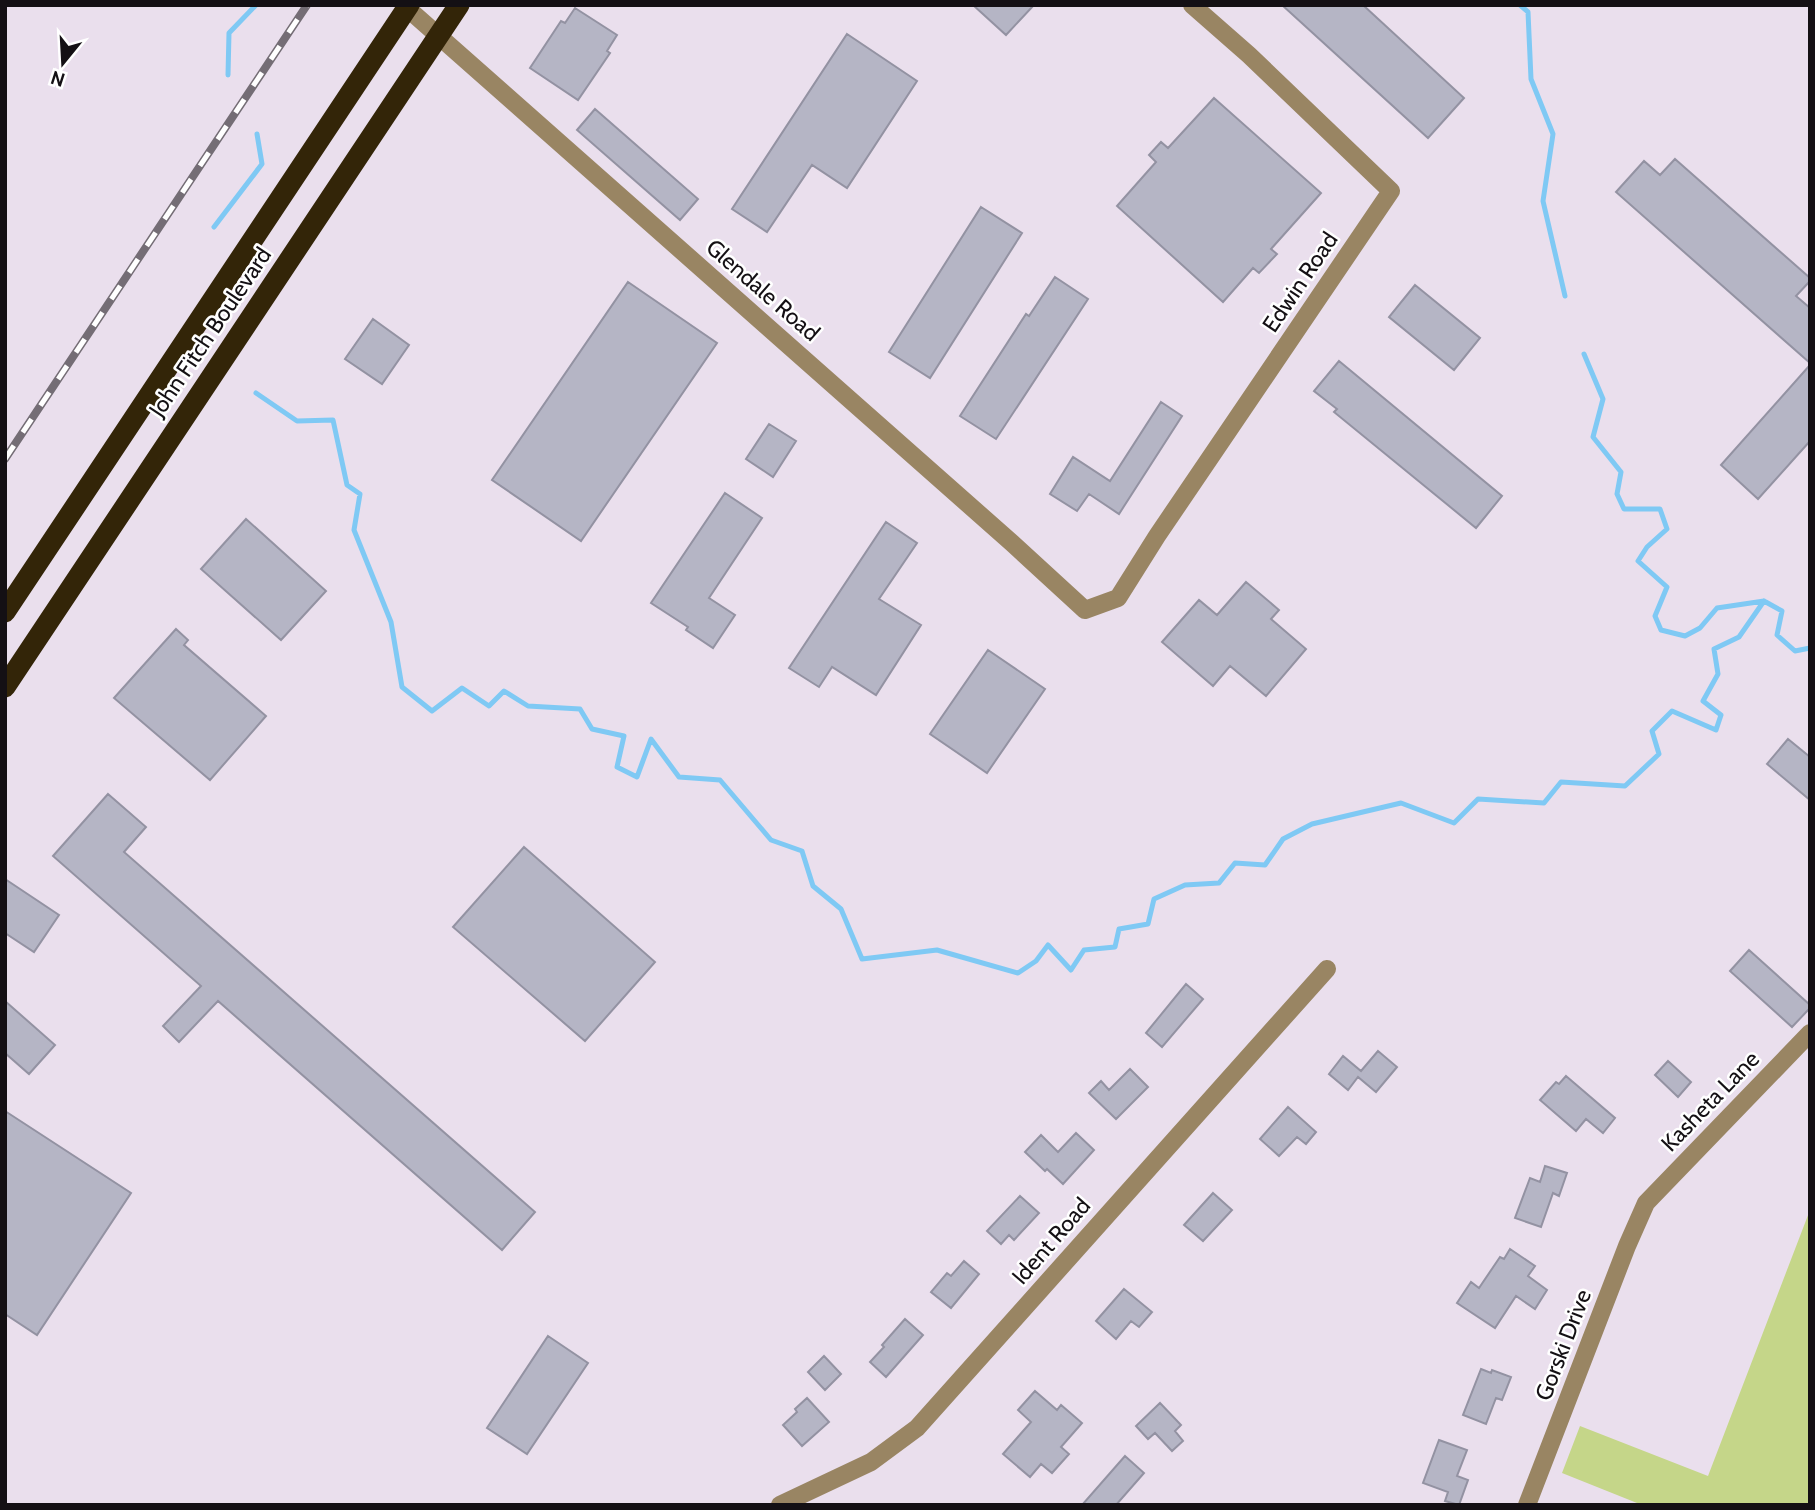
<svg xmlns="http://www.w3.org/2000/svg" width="1815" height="1510" font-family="Cabin,sans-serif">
<rect width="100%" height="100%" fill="#eadfed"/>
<!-- green -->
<path fill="#c5d689" d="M1810,1210V1505H1642L1562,1473L1580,1426L1708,1476Z"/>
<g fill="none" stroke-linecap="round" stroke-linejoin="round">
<!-- stream -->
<path stroke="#7fc9f4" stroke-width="5" d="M1520,5L1528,12L1531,79L1553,134L1543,201L1565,296
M228,75L229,33L256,5
M214,227L262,164L257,134
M1584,354L1603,399L1593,437L1621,472L1617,494L1624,509H1660L1667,529L1647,547L1638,561L1667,587L1655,616L1661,630L1685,636L1700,628L1717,608L1764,601
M256,393L297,421L333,420L347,485L360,494L354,530L391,622L402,687L432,711L462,688L489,706L504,691L528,706L580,709L592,729L624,736L617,767L637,777L651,739L679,777L720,780L771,840L802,851L813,886L841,909L862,959L937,950L1018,973L1036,961L1048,945L1071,970L1084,950L1115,947L1119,929L1148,924L1154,899L1185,885L1219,883L1235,863L1265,865L1283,839L1312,824L1401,803L1454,823L1478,799L1544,803L1561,782L1625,786L1659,754L1652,731L1672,711L1716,730L1721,715L1703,701L1718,674L1714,649L1739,637L1764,601
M1764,601L1782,611L1777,635L1795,651L1810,648"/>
</g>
<!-- building -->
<path fill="#b5b5c5" stroke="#9392a2" stroke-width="2" d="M973,5H1034L1006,35Z
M1282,5H1363L1464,98L1428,138Z
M575,8L617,35L607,51L610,53L578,100L530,68L561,21L565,23Z
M847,34L917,81L847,188L812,165L767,232L732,209Z
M1214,98L1321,193L1271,249L1277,254L1259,273L1253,268L1223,302L1117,206L1156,162L1149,155L1161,142L1168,148Z
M595,109L698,199L680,220L577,130Z
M1675,159L1810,278V281L1796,296L1810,308V363L1616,192L1644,161L1660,175Z
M981,207L1022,233L930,378L889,352Z
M1055,277L1088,299L996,439L960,416L1026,314L1029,316Z
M628,282L717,343L581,541L492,480Z
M1415,285L1480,338L1454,370L1389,317Z
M373,319L409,345L382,384L345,359Z
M1339,361L1502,496L1476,528L1334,412L1337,409L1314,391Z
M1810,365V441L1758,499L1721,465Z
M1161,402L1182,416L1119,514L1089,494L1077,511L1050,494L1073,457L1110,481Z
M769,424L796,441L773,477L746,459Z
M725,493L762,518L709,598L735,615L713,648L686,630L688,627L651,603Z
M246,519L326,591L281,640L201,569Z
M886,522L917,543L879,599L921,625L876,695L832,667L819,687L789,668Z
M1246,582L1279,610L1271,619L1306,649L1266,696L1230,666L1213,686L1162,642L1199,600L1217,615Z
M176,629L188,640L184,645L266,716L210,780L114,698Z
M988,650L1045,689L987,773L930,734Z
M1788,739L1810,757V800L1767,764Z
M108,794L146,827L124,852L535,1212L502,1250L218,1001L179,1042L163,1026L201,986L53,856Z
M524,847L655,962L585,1041L453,927Z
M5,879L59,915L34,952L5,933Z
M1749,950L1810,1005V1008L1792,1027L1730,971Z
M1186,984L1203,999L1162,1047L1146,1033Z
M5,1001L55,1045L29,1074L5,1053Z
M1378,1051L1397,1067L1376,1092L1358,1077L1348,1090L1329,1074L1343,1056L1361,1071Z
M1668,1061L1691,1082L1678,1097L1655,1075Z
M1130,1069L1148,1087L1116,1119L1089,1093L1101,1081L1109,1090Z
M1566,1076L1615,1118L1603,1133L1586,1119L1576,1131L1540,1100L1556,1082L1559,1084Z
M1288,1107L1316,1132L1306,1144L1297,1137L1279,1156L1260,1139Z
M5,1111L131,1193L37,1335L5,1314Z
M1076,1133L1094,1150L1063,1184L1047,1169L1045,1171L1025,1152L1041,1135L1058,1152Z
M1545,1166L1567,1173L1559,1196L1553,1193L1541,1227L1515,1218L1530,1178L1540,1182Z
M1213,1193L1232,1210L1203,1241L1184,1225Z
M1020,1196L1039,1213L1014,1240L1009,1235L1001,1244L987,1231Z
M1510,1249L1535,1266L1528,1276L1547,1290L1535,1309L1516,1296L1495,1328L1457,1303L1471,1282L1479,1288L1500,1257L1504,1259Z
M964,1261L979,1274L951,1308L931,1292L947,1273L951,1276Z
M1124,1289L1152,1312L1139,1327L1131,1321L1116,1339L1096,1321Z
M905,1319L923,1335L886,1377L870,1362L884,1347L882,1345Z
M548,1336L588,1363L527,1454L487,1428Z
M824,1356L841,1374L825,1390L808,1372Z
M1481,1369L1491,1373L1492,1370L1511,1377L1502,1400L1496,1398L1486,1424L1463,1415Z
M1035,1391L1057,1410L1061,1405L1082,1423L1061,1447L1069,1454L1052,1473L1041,1464L1030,1477L1003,1454L1031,1422L1018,1410Z
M807,1398L829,1422L802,1446L783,1425L797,1412L795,1409Z
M1160,1403L1181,1425L1175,1431L1183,1441L1172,1451L1155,1433L1148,1439L1136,1426Z
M1439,1440L1467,1450L1457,1476L1468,1480L1459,1505L1445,1501L1448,1492L1423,1483Z
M1125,1456L1144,1473L1116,1505H1082Z"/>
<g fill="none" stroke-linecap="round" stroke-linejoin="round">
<!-- minor -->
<path stroke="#998563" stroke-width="18" d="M407,8L1012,543L1085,610L1118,598L1157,536L1391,191L1249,55L1192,5
M780,1505L871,1462L917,1428L1327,969
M1527,1505L1627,1246L1646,1203L1810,1033"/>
<!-- highway -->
<path stroke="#332508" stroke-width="21" d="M5,612L409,5
M5,687L459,5"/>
<defs>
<path id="rail" d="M5,459L307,5"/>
</defs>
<!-- rail casing -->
<use href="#rail" stroke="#746d75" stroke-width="8"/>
<!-- rail -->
<use href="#rail" stroke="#fff" stroke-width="5" stroke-dasharray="16" stroke-linecap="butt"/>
</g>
<g text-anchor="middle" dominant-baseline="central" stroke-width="5" stroke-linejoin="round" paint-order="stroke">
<!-- street labels -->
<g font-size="23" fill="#141014" stroke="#fff">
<text transform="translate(1300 282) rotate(-56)">Edwin Road</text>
<text transform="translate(763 290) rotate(41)">Glendale Road</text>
<text transform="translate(210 332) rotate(-56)">John Fitch Boulevard</text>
<text transform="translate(1710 1101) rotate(-46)">Kasheta Lane</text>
<text transform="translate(1051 1241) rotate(-49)">Ident Road</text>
<text transform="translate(1563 1345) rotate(-69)">Gorski Drive</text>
</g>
</g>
<!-- border -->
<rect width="1815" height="1510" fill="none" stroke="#141014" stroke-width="14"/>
<!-- north arrow -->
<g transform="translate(63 63) rotate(198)" stroke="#ffffff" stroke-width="5" paint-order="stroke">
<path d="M0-5L12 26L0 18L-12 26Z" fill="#141014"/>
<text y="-10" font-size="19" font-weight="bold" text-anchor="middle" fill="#141014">N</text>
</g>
</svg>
